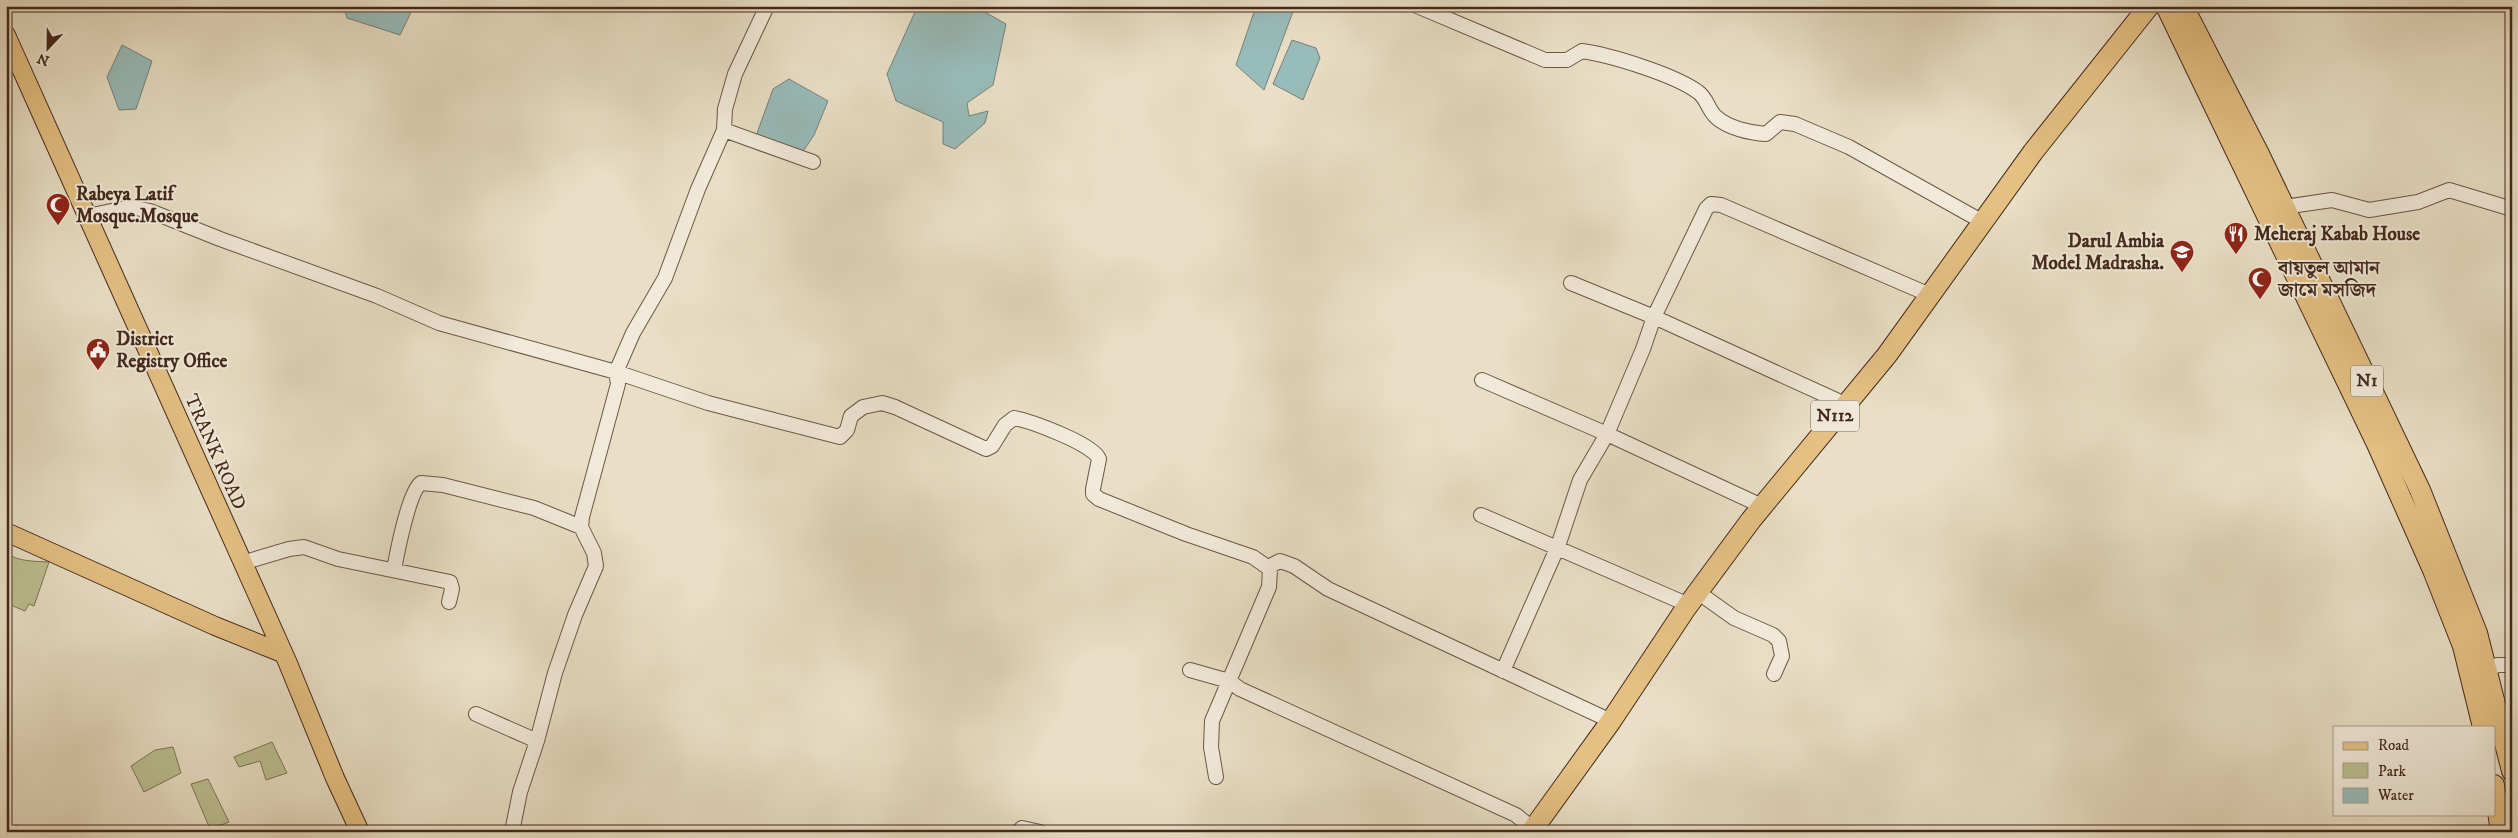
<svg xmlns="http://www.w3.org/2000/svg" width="2518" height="838" font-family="'IM FELL DW Pica','Noto Serif Bengali',serif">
<rect width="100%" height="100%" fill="#e9dfc6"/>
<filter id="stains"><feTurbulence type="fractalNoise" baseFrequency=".004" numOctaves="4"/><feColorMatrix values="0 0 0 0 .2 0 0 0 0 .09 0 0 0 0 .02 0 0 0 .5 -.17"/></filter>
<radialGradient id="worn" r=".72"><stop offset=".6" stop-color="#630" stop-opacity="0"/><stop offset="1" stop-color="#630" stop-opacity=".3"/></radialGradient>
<!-- green -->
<path fill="#bbc091" stroke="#7f7456" d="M6,553C20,562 33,561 49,562L34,606L29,604L25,611L8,604L6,600Z
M272,742L287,773L266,780L260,761L239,767L234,757Z
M173,747L181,773L144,792L131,766L155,750Z
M208,779L229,822L210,829L191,784Z"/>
<!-- water -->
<path fill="#98bcba" stroke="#76817b" d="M343,6H414L400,35L347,18Z
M927,6H974L1006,24L993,85L967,103L969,116L988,111L985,123L955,149L943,144V122L896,101L887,74L915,12Z
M1256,6H1295L1264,90L1236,65Z
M1292,40L1316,48L1320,58L1303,100L1273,84Z
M122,45L152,61L136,109L119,110L107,77Z
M789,79L828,101L814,135L802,153L756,136L773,89Z"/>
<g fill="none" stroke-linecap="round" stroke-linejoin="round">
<defs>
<path id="minor" d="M1417,6L1545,60H1567L1582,51C1611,55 1675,75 1698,92C1707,98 1708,110 1716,117C1728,128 1750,133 1766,134L1780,122L1795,124L1849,147L1983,222
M724,130L813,162
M2284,207L2332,200L2369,210L2418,202L2449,190L2512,209
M87,216L131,207L150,211L220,239L377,296L439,323L616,372L708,403L840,437L847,430L851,416L863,407L882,403L895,407L986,449L992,446L1005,425L1014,418C1030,421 1094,444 1099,459L1093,489V494L1099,499L1186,534L1253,557L1270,569L1269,587L1212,721L1211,747L1216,777
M1571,283L1654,317L1845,404
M1482,380L1607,434L1762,506
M1481,515L1682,602L1686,608
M242,563L289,549L304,547L338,559L450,582L452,589L449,602
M1268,567L1280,561L1294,566L1328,589L1611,721
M394,570C397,553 409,491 421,483L443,485L534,508L581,527
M1699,593L1734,618L1773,635L1779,641L1782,656L1774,674
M1190,670L1229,681L1240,689L1516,815L1533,829
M1503,671L1558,546L1580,480L1607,434L1643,349L1654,317L1706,209L1711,204L1721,205L1930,295
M2487,671L2497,665H2512
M476,714L537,741
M512,832L520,792L537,741L555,673L575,615L596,566L594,553L581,527L582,517L618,384L616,372L633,333L665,278L698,189L724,130L725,109L735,74L767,6
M1018,832L1022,828L1040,832"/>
<path id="major" d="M6,35L287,661L335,778L360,832
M6,532L215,626L282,653"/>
<path id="highway" d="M2166,6L2377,444L2433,570L2463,646L2483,727
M2183,6L2259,154L2420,490L2477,633L2512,771
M2494,785L2501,832
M1531,832L1611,721L1686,608L1751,520L1887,355L2033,152L2149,6"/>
</defs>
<!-- minor casing -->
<use href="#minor" stroke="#6c5646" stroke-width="16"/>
<!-- major casing -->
<use href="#major" stroke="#43291c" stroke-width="20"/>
<!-- highway casing -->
<use href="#highway" stroke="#43291c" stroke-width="22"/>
<!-- minor -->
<use href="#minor" stroke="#f1eada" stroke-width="14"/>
<!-- major -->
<use href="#major" stroke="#e4c083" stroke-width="18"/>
<!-- highway -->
<use href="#highway" stroke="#e4c083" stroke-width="20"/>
<!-- rail -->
<path stroke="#43291c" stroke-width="3" stroke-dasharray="9 9" stroke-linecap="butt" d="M6,810L19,832
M6,827L9,832"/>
</g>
<!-- icons -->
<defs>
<symbol id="mosque-pin" viewBox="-11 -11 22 30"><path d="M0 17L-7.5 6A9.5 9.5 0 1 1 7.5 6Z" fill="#8f2418" stroke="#f1eada"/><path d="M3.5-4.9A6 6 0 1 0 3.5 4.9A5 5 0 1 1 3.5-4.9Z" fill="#fff"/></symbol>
<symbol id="restaurant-pin" viewBox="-11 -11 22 30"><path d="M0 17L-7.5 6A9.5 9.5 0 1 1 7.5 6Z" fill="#8f2418" stroke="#f1eada"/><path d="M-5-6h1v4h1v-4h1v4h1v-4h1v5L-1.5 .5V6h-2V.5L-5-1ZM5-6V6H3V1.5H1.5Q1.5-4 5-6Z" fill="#fff"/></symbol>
<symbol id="school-pin" viewBox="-11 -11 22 30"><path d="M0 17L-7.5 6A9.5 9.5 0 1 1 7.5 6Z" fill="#8f2418" stroke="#f1eada"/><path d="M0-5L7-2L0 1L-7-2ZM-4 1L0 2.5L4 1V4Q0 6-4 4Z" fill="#fff"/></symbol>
<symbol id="civic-pin" viewBox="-11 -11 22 30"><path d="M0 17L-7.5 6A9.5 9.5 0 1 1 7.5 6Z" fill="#8f2418" stroke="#f1eada"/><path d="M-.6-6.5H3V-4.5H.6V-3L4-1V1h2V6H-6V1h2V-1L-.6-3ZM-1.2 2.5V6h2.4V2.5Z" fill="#fff"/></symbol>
</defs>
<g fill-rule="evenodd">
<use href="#mosque-pin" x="44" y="191" width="28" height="38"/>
<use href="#restaurant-pin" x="2222" y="220" width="28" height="38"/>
<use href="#school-pin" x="2168" y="238" width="28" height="38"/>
<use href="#mosque-pin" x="2246" y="265" width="28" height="38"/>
<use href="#civic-pin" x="84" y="336" width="28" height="38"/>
</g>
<g text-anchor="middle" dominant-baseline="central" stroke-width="4" stroke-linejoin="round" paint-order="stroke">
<!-- shield labels -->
<g fill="#f1eada" stroke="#776355" stroke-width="1">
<rect x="2351" y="365.5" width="32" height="31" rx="4"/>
<rect x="1811" y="400.5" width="48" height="31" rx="4"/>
</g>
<g font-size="18" font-weight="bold" fill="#43291c">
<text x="2367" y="381">N1</text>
<text x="1835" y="416">N112</text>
</g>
<!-- poi labels -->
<g font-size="19" font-weight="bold" fill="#43291c" stroke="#f1eada" text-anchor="start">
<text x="76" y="194">Rabeya Latif<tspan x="76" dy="22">Mosque.Mosque</tspan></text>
<text x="2254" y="234">Meheraj Kabab House</text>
<text x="2164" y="241" text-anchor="end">Darul Ambia<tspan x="2164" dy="22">Model Madrasha.</tspan></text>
<text x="2278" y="268">বায়তুল আমান<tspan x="2278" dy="22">জামে মসজিদ</tspan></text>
<text x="116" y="339">District<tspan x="116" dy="22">Registry Office</tspan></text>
</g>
<!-- street labels -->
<g font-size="19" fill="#43291c" stroke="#f1eada">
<text transform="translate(215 452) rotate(66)">TRANK ROAD</text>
</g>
</g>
<!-- margin -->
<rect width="2518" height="838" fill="none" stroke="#e9dfc6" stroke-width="25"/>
<rect x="8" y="8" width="2503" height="823" fill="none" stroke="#43291c" stroke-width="2.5"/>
<rect x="12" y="12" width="2493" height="813" fill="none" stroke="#43291c"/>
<!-- legend -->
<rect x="2333" y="726" width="162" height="90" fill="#f1eada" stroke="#ab9d8e"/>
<rect x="2343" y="742" width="25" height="8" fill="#e4c083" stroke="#ab9d8e"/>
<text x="2378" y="750" font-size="15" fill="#43291c">Road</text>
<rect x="2343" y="763" width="25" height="15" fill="#bbc091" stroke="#ab9d8e"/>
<text x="2378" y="776" font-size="15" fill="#43291c">Park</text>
<rect x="2343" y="788" width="25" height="15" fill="#98bcba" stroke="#ab9d8e"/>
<text x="2378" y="800" font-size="15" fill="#43291c">Water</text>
<!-- north arrow -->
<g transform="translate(48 48) rotate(202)" stroke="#f1eada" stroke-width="4" paint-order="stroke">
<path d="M0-4L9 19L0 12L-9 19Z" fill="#43291c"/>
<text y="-8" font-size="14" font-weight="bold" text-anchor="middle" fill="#43291c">N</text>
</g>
<rect width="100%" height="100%" filter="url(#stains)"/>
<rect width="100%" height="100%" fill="url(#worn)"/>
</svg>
